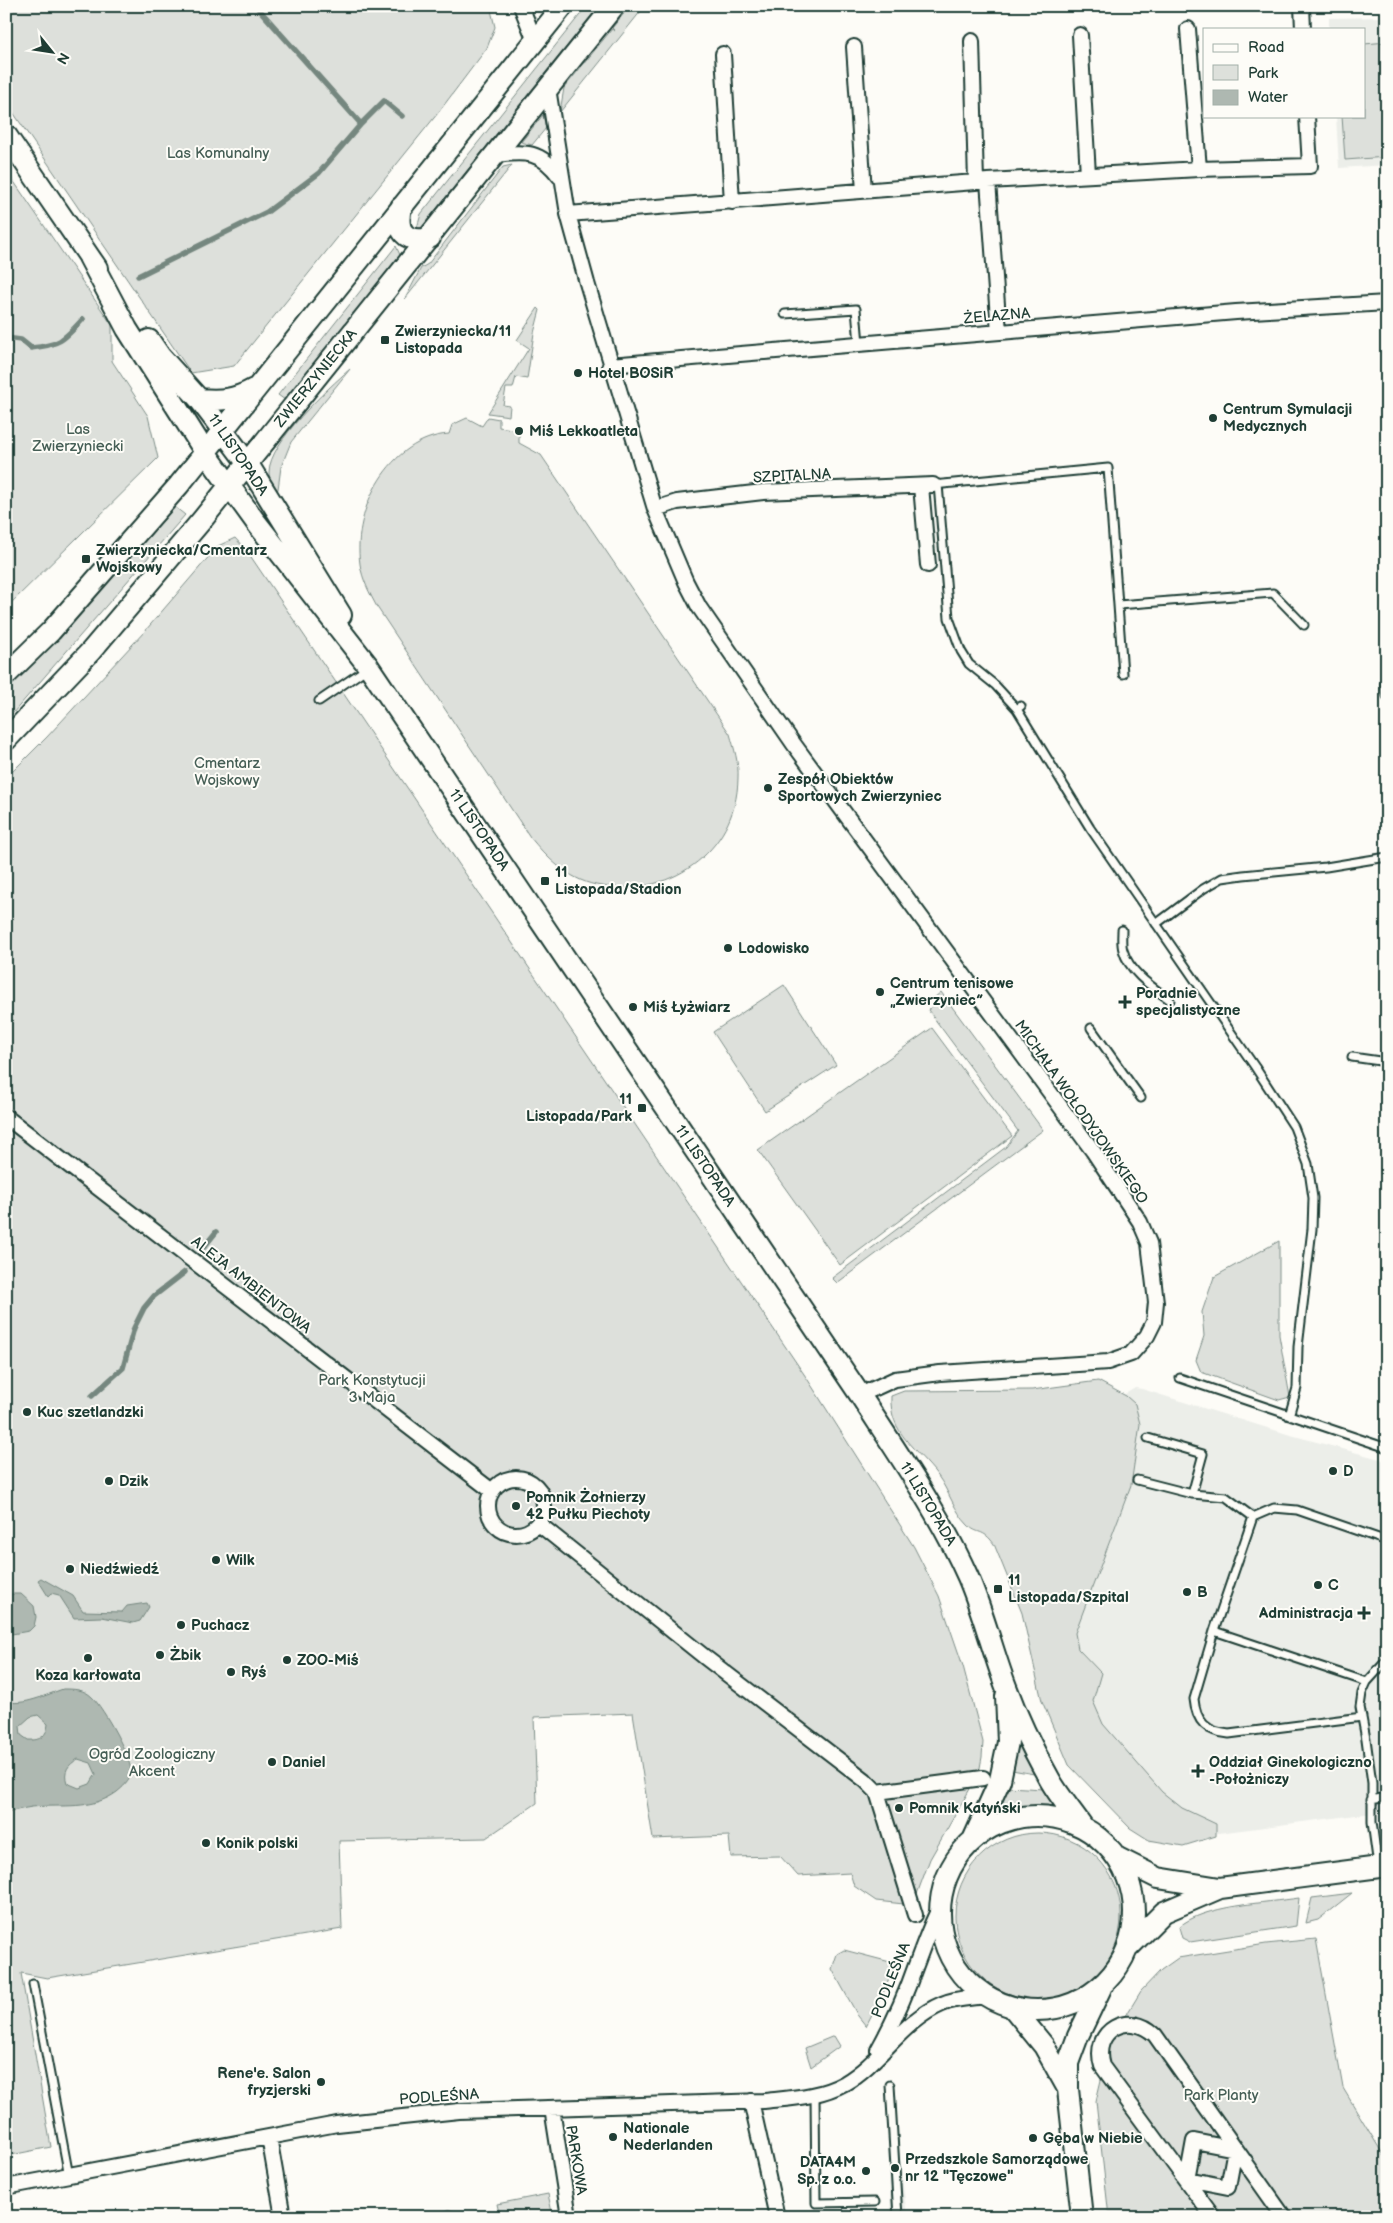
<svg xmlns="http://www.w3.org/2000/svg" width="1393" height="2223" font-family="'Balsamiq Sans',sans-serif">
<rect width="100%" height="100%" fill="#fdfcf7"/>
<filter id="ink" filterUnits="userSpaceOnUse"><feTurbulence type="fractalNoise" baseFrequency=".02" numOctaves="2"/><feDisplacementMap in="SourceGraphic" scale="10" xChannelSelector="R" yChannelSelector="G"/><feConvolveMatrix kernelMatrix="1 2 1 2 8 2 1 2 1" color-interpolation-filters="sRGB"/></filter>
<g filter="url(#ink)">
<!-- built -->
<path fill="#eceee9" d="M1387,17V165L1339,168L1336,116H1364V29H1329V18Z
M1135,1388L1142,1389L1287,1434L1387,1461V1811L1150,1842L1135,1823L1030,1644L1115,1400Z
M887,2126H896L907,2217H891Z"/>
<!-- green -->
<path fill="#dde0db" stroke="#7e8e88" d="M6,6H277L282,11L296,6H490L495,27L487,48L438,113L234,366L191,373L6,102Z
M587,6H599L421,228H417L421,214Z
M630,6H645L560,112L564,88L612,29L615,31L612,28Z
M1387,42V157L1345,160L1342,116H1364V44Z
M543,115L546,128L532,145L521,142Z
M512,165L405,299L421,268L428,264L503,167Z
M6,170L112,325V361L148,416L158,458L6,608Z
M396,246L400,255L285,400L278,395Z
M538,308L540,310L534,333L527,379L516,377L513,388H506L503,405L510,406L509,416L488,413L529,348L517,340Z
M350,369L291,442L281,467L278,489L275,495C274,488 269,479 269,472C269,442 328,388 350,369Z
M488,417L499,419V427L519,430V443L541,455L730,734C734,748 739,763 738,778C737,853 666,900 596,885C568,879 547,858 530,837L377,607C370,594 362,579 360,564C352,509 390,438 449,434L452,425L467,418L482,426Z
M175,507L185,515L6,721V690L59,638Z
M235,538L247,551L808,1380L914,1547L939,1596L963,1666L983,1742L982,1757L979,1773L930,1859L913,1905L876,1901L854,1886L850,1873L798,1876L780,1856L731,1857L729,1836L653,1839L633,1713L534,1717L537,1803L486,1838L339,1841L342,1929L47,1978L21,1973L51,2147L6,2156V778L47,737L145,631L218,546Z
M784,985L836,1065L765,1111L713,1032Z
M941,992L1043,1130L837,1283L832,1278L1006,1147L1018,1131L928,1010L937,1002L934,998Z
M932,1028L1012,1136L840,1265L758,1150Z
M1279,1241V1335L1290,1397L1279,1400L1201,1372L1196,1360L1204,1336L1202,1312L1214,1277Z
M1098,1381L1126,1396L1135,1404L1140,1424L1131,1485L1075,1633L1078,1649L1101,1673L1093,1701L1103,1724L1162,1792L1182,1808L1216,1824V1836L1183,1846L1149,1840L1130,1828L1069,1765L1042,1701L1022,1613L994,1544C983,1528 977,1535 968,1525C954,1511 949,1491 938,1476C917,1448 889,1434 891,1396L904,1391L1032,1390Z
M1019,1745L1034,1774L1012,1770Z
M1007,1787L1044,1789L1056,1806H1024L998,1812Z
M955 1916a83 83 0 1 1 166 0a83 83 0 1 1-166 0Z
M1352,1893L1318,1920L1306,1923L1312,1898Z
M1299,1898L1296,1926L1190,1942L1182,1938L1179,1927C1203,1905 1266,1903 1299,1898Z
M1316,1939L1343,2088L1387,2161V2217H1109L1096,2101L1110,2042L1141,1991L1161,1970L1178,1958L1266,1944Z
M844,1950L894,1963L886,1987L866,2026L858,2016L832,1969L837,1954Z
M834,2036L840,2046L811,2067L805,2048Z
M548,2194L553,2217H500L497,2204Z"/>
<!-- water -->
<path fill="#aeb8b1" stroke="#75877f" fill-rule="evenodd" d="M41,1578L73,1596L83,1611L122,1612L127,1606L147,1603L149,1607L140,1621L133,1623L102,1617L74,1618L59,1595L51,1593L48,1596L38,1580Z
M8,1594H21L34,1606L36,1617L34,1626L29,1631L6,1635V1597Z
M63,1689C74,1689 84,1689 92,1697C103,1707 133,1760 131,1774C130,1781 122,1788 117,1792C91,1811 63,1804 32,1807C24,1808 15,1811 6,1812V1701C22,1707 48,1694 63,1689ZM38,1715L48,1724C47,1736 40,1741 28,1740L21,1735L20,1726L30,1717ZM78,1759L91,1763L96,1774L90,1784L79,1788L67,1783C63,1771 68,1765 78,1759Z"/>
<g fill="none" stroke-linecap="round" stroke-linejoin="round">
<!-- stream -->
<path stroke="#75877f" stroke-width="5.5" d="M361,124L384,101L402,116
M138,276L267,212L319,173L361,124L256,6
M6,338L21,340L31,348C60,345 64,340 83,319
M204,1247L216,1232
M92,1396L123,1368L134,1328L144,1308L154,1296L185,1272"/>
<defs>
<path id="lane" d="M785,314L856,309L859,344
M938,484L949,618L961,651L969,664L995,685L1017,709
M933,485L1108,468L1118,605L1273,593L1304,625
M1118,605L1123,674
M1385,684L1387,696
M319,701L369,667
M1021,706L1017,709L1090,828L1255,1067L1294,1127L1308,1164L1313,1198L1312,1229L1298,1347L1297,1388L1289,1416
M1156,924L1203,889L1222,878L1243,875L1326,867L1387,857
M1122,930C1122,936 1121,944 1123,950C1129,972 1152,987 1170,1000
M1091,1028L1141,1098
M1352,1057L1387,1062
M1180,1378L1387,1448
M1148,1438L1203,1454L1192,1494
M1137,1480L1192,1494L1226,1497L1253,1517
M1214,1631L1194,1699C1196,1722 1207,1732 1229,1734L1362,1717
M1367,1682L1387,1660
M1371,1800L1387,1797
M1378,1866L1372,1822V1783L1366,1739L1360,1707L1362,1693L1367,1682L1214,1631L1253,1517L1274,1508L1297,1510L1387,1541
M33,1984L69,2176
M890,2085L898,2217
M815,2094L816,2203L875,2202
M449,2215V2217"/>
<path id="street" d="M521,6L535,41
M1302,6L1303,29
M1188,29L1199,169
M1080,35L1088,175
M972,41L976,182
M854,47L864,191
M723,54L732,202
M548,88L568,214L587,283L655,509L686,582L699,607L793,743L1093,1151L1140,1222L1149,1243L1156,1302L1154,1322L1147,1336L1131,1354L1108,1362L940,1373L895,1379L860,1395
M496,155C526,151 541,151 560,177
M988,181L999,332
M568,214L988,181L1199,169L1310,166L1307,116
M610,365L1236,312L1387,303
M921,486L928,565
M655,509L677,502L763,492L933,485
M6,1117L492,1491
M488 1506a28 28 0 1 1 56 0a28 28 0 1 1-56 0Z
M539,1524L706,1658L865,1780L877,1792L915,1915
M877,1792L983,1778
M878,2050C893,2023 906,1994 916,1965C924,1944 930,1926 940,1907
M751,2101L777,2217
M552,2108L569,2217
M269,2137L283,2217
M1194,2141L1235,2149L1228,2187L1187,2179Z
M6,2187L337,2124L459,2111L764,2101C792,2098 820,2097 845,2083C882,2061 902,2021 942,2004C955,1998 972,1998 986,1996
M1213,2217L1102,2066C1091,2030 1129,2010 1155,2035L1284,2217"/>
<path id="secondary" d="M6,135L97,268
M401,207C396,231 404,243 430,238
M89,257L127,329L205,452L255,521L369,667L860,1395C898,1454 939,1512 968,1577C983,1612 992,1649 1005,1684C1017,1717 1033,1750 1050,1780C1059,1796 1072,1811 1083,1827
M149,340L160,356L199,399L248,464L341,615
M199,399C220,401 235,400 254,389
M6,675L51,631L179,485L563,6
M6,740L91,651L202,520L614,6
M940 1913a97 97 0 1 1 194 0a97 97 0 1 1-194 0Z
M973,1840L1000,1780L1008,1742L1006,1696
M1118,1858L1158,1878L1220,1888
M1129,1947L1164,1912L1220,1888L1387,1866
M1013,2008L1044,2046L1068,2089
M1082,2217L1068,2089V2063L1078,2036L1101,1988"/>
</defs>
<!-- lane casing -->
<use href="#lane" stroke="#1f3d34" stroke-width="11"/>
<!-- street casing -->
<use href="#street" stroke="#1f3d34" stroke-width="18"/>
<!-- secondary casing -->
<use href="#secondary" stroke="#1f3d34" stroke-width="24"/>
<!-- lane -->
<use href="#lane" stroke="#fdfcf7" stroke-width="7"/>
<!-- street -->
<use href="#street" stroke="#fdfcf7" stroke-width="14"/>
<!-- secondary -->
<use href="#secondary" stroke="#fdfcf7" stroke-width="20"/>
</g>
</g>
<!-- markers -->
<g fill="#1f3d34" stroke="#fdfcf7" stroke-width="2">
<rect x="380" y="335" width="10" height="10" rx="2.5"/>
<circle cx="578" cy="373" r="5"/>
<circle cx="1213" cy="418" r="5"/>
<circle cx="519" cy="431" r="5"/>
<rect x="81" y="554" width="10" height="10" rx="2.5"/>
<circle cx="768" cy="788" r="5"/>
<rect x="540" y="876" width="10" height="10" rx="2.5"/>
<circle cx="728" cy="948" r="5"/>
<circle cx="880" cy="992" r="5"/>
<path d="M1122.5 994.5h5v5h5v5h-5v5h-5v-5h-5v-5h5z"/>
<circle cx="633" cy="1007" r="5"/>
<rect x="637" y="1103" width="10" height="10" rx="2.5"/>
<circle cx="27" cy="1412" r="5"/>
<circle cx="1333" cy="1471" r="5"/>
<circle cx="109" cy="1481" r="5"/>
<circle cx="516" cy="1506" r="5"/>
<circle cx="216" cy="1560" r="5"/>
<circle cx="70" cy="1569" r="5"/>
<circle cx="1318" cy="1585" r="5"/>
<rect x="993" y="1584" width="10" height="10" rx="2.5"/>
<circle cx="1187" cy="1592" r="5"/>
<path d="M1361.5 1605.5h5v5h5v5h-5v5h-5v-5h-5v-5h5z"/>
<circle cx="181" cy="1625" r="5"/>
<circle cx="160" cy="1655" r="5"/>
<circle cx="88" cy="1658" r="5"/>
<circle cx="287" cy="1660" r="5"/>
<circle cx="231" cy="1672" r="5"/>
<circle cx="272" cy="1762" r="5"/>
<path d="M1195.5 1763.5h5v5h5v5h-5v5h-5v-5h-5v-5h5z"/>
<circle cx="899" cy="1808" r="5"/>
<circle cx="206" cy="1843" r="5"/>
<circle cx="321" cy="2082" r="5"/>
<circle cx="613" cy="2137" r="5"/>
<circle cx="1033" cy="2138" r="5"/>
<circle cx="895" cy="2168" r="5"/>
<circle cx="866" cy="2171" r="5"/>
</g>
<g text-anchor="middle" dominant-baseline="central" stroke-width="4" stroke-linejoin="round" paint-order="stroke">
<!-- park labels -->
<g font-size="15" fill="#455e55" stroke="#fdfcf7">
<text x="218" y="153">Las Komunalny</text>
<text x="78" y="429">Las<tspan x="78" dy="17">Zwierzyniecki</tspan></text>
<text x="227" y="763">Cmentarz<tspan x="227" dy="17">Wojskowy</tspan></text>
<text x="372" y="1380">Park Konstytucji<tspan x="372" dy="17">3 Maja</tspan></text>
<text x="152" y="1754">Ogród Zoologiczny<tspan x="152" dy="17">Akcent</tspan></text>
<text x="1221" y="2095">Park Planty</text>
</g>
<!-- street labels -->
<g font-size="15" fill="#1f3d34" stroke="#fdfcf7">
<text transform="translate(997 316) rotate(-5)">ŻELAZNA</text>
<text transform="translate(316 378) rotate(-51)">ZWIERZYNIECKA</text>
<text transform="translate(238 455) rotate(56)">11 LISTOPADA</text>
<text transform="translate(792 476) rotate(-3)">SZPITALNA</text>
<text transform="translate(479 830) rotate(56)">11 LISTOPADA</text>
<text transform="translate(1081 1112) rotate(55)">MICHAŁA WOŁODYJOWSKIEGO</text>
<text transform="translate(705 1166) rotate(56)">11 LISTOPADA</text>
<text transform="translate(251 1285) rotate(38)">ALEJA AMBIENTOWA</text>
<text transform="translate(928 1504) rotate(59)">11 LISTOPADA</text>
<text transform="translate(891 1980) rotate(-68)">PODLEŚNA</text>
<text transform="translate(439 2097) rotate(-4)">PODLEŚNA</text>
<text transform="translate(576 2160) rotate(81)">PARKOWA</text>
</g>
<!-- poi labels -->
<g font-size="15" font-weight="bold" fill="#1f3d34" stroke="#fdfcf7" text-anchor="start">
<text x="395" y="331">Zwierzyniecka/11<tspan x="395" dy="17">Listopada</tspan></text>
<text x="588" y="373">Hotel BOSiR</text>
<text x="1223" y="409">Centrum Symulacji<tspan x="1223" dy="17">Medycznych</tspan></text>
<text x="529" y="431">Miś Lekkoatleta</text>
<text x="96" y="550">Zwierzyniecka/Cmentarz<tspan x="96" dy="17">Wojskowy</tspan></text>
<text x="778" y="779">Zespół Obiektów<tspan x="778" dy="17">Sportowych Zwierzyniec</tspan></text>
<text x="555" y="872">11<tspan x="555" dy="17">Listopada/Stadion</tspan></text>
<text x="738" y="948">Lodowisko</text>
<text x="890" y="983">Centrum tenisowe<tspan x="890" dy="17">„Zwierzyniec”</tspan></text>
<text x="1136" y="993">Poradnie<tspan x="1136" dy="17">specjalistyczne</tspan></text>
<text x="643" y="1007">Miś Łyżwiarz</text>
<text x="632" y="1099" text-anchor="end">11<tspan x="632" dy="17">Listopada/Park</tspan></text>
<text x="37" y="1412">Kuc szetlandzki</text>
<text x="1343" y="1471">D</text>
<text x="119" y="1481">Dzik</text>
<text x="526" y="1497">Pomnik Żołnierzy<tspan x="526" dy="17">42 Pułku Piechoty</tspan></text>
<text x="226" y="1560">Wilk</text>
<text x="80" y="1569">Niedźwiedź</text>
<text x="1008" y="1580">11<tspan x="1008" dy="17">Listopada/Szpital</tspan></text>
<text x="1328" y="1585">C</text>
<text x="1197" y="1592">B</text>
<text x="1353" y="1613" text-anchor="end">Administracja</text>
<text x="191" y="1625">Puchacz</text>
<text x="170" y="1655">Żbik</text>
<text x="297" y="1660">ZOO-Miś</text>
<text x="241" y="1672">Ryś</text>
<text x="88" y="1675" text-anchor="middle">Koza karłowata</text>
<text x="282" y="1762">Daniel</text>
<text x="1209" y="1762">Oddział Ginekologiczno<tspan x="1209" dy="17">-Położniczy</tspan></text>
<text x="909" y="1808">Pomnik Katyński</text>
<text x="216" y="1843">Konik polski</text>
<text x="311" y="2073" text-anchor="end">Rene'e. Salon<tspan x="311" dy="17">fryzjerski</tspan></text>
<text x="623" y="2128">Nationale<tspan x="623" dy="17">Nederlanden</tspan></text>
<text x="1043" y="2138">Gęba w Niebie</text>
<text x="905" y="2159">Przedszkole Samorządowe<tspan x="905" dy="17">nr 12 "Tęczowe"</tspan></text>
<text x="856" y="2162" text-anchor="end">DATA4M<tspan x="856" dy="17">Sp. z o.o.</tspan></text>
</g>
</g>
<!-- margin -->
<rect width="1393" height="2223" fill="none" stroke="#fdfcf7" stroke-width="25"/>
<rect x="12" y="12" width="1368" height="2198" fill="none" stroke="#1f3d34" stroke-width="2" filter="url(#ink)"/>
<!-- legend -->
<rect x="1203" y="28" width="162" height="90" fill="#fdfcf7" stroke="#a4b0a9"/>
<rect x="1213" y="44" width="25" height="8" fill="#fdfcf7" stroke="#a4b0a9"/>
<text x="1248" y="52" font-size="15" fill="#1f3d34">Road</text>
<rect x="1213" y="65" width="25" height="15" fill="#dde0db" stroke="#a4b0a9"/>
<text x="1248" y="78" font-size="15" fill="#1f3d34">Park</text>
<rect x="1213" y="90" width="25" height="15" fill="#aeb8b1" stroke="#a4b0a9"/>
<text x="1248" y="102" font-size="15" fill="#1f3d34">Water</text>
<!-- north arrow -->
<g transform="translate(52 52) rotate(120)" stroke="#fdfcf7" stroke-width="4" paint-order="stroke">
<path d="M0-4L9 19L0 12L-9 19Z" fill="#1f3d34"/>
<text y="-8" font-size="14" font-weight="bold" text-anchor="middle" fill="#1f3d34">N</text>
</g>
</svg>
